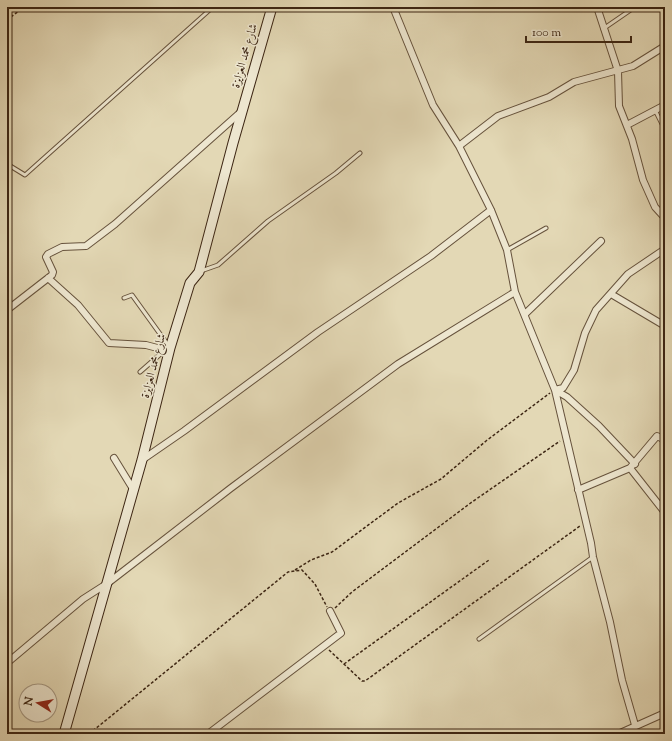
<svg xmlns="http://www.w3.org/2000/svg" width="672" height="741" font-family="'Sorts Mill Goudy',Amiri,serif">
<rect width="100%" height="100%" fill="#e3d8b5"/>
<filter id="stains"><feTurbulence type="fractalNoise" baseFrequency=".005" numOctaves="4"/><feColorMatrix values="0 0 0 0 .2 0 0 0 0 .09 0 0 0 0 .02 0 0 0 .5 -.17"/></filter>
<radialGradient id="worn" r=".72"><stop offset=".6" stop-color="#630" stop-opacity="0"/><stop offset="1" stop-color="#630" stop-opacity=".3"/></radialGradient>
<g fill="none" stroke-linecap="round" stroke-linejoin="round">
<defs>
<path id="service" d="M603,29L635,7
M655,110L665,130
M7,164L25,175L213,7
M507,250L546,228
M201,271L218,265L268,221L336,173L360,153
M124,298L132,295L168,345
M140,372L165,350
M479,639L593,557"/>
<path id="minor" d="M393,7L433,105L459,146L491,210L507,250L515,292L555,390L591,543L593,557L610,622L622,680L635,725
M597,7L618,71L619,106L632,139L643,180L655,207L665,218
M627,125L665,105
M459,146L498,116L549,97L574,82L633,66L665,46
M48,278L78,305L109,343L146,345L165,350L170,348
M611,294L665,326
M7,310L52,275L53,272L46,257L48,254L62,247L86,246L115,224L242,111
M525,314L601,241
M555,390L563,388L574,370L585,333L596,310L628,274L665,249
M555,390L567,397L599,426L635,464
M114,458L133,489
M142,460L184,431L318,332L431,256L491,210
M630,468L663,510
M578,490L630,468L657,436L665,440
M7,663L83,599L108,583L231,488L398,364L515,292
M208,734L341,633L330,611
M618,734L665,713"/>
<path id="secondary" d="M64,734L142,460L170,348L190,283L199,272L233,143L272,7"/>
</defs>
<!-- service casing -->
<use href="#service" stroke="#66523c" stroke-width="5"/>
<!-- minor casing -->
<use href="#minor" stroke="#66523c" stroke-width="8"/>
<!-- secondary casing -->
<use href="#secondary" stroke="#3c2513" stroke-width="11"/>
<!-- path -->
<path stroke="#3c2513" stroke-width="1.5" stroke-dasharray="3 2" stroke-linecap="butt" d="M7,20L24,7
M295,570L311,560L332,552L398,503L441,479L486,441L550,393
M335,608L352,592L472,502L560,441
M329,650L362,681H365L580,526
M344,664L489,560
M89,734L288,572L302,570L315,584L327,607"/>
<!-- service -->
<use href="#service" stroke="#ede6cf" stroke-width="3"/>
<!-- minor -->
<use href="#minor" stroke="#ede6cf" stroke-width="6"/>
<!-- secondary -->
<use href="#secondary" stroke="#ede6cf" stroke-width="9"/>
</g>
<g text-anchor="middle" dominant-baseline="central" stroke-width="3" stroke-linejoin="round" paint-order="stroke">
<!-- street labels -->
<g font-size="12" fill="#3c2513" stroke="#ede6cf">
<text transform="translate(245 56) rotate(-74)">شارع محمد العزايزة</text>
<text transform="translate(154 366) rotate(-75)">شارع محمد العزايزة</text>
</g>
</g>
<!-- margin -->
<rect width="672" height="741" fill="none" stroke="#e3d8b5" stroke-width="24"/>
<rect x="8" y="8" width="656" height="725" fill="none" stroke="#3c2513" stroke-width="2"/>
<rect x="12" y="12" width="648" height="717" fill="none" stroke="#3c2513"/>
<!-- north arrow -->
<g transform="translate(38 703) rotate(281)"><circle r="19" fill="#ede6cf" stroke="#a69984"/>
<path d="M0-3L7 15L0 10L-7 15Z" fill="#8f2418"/>
<text y="-6" font-size="11" font-weight="bold" text-anchor="middle" fill="#3c2513">N</text>
</g>
<!-- scale -->
<path d="M526 36v6h105v-6" fill="none" stroke="#3c2513" stroke-width="2"/>
<text x="532" y="36" font-size="12" fill="#3c2513" stroke="#ede6cf" stroke-width="3" paint-order="stroke">100 m</text>
<rect width="100%" height="100%" filter="url(#stains)"/>
<rect width="100%" height="100%" fill="url(#worn)"/>
</svg>
